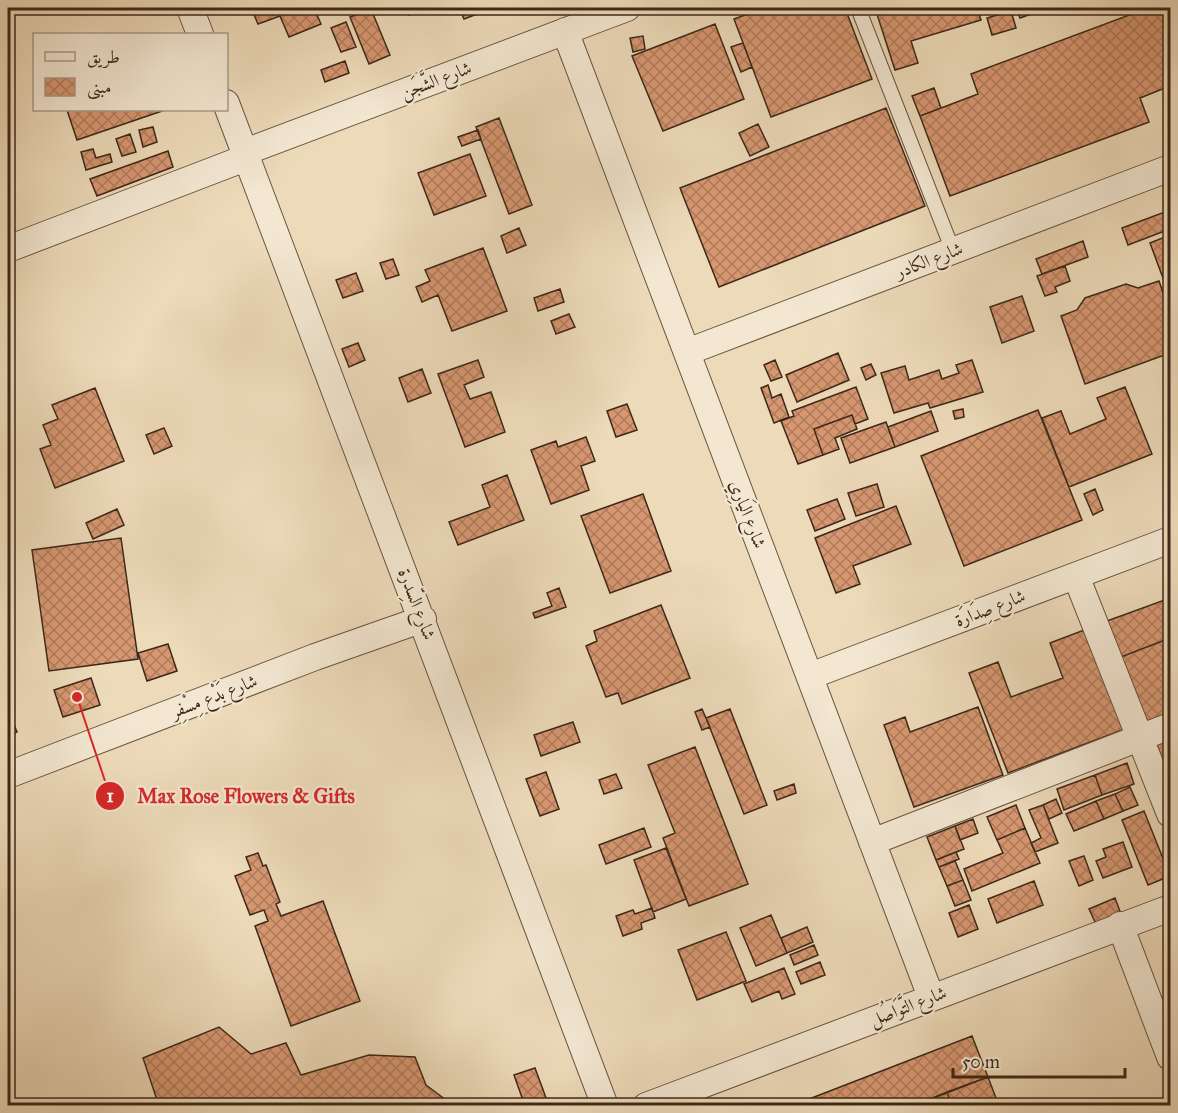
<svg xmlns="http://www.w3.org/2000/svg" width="1178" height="1113" font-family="'IM FELL Great Primer',Amiri,serif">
<defs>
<pattern id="building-cross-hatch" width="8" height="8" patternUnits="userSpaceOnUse" patternTransform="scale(1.5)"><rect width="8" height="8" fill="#d79771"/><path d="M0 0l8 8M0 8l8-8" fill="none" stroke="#b07b5c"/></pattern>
</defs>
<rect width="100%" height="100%" fill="#eddab9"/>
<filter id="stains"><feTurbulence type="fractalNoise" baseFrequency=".00333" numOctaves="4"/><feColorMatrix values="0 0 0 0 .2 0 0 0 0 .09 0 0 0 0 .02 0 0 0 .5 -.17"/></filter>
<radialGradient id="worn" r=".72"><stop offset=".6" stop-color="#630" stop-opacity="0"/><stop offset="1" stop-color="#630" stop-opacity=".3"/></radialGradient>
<!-- building -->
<path fill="url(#building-cross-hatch)" stroke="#3c2818" stroke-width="1.5" d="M251,8H314L321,24L289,37L280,16L258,24Z
M406,8H427L409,15Z
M459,8H484L485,11L464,19Z
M764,8H845L872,79L771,117L734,19Z
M875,8H977L981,20L911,41L918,63L895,70Z
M1016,8H1048L1020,18Z
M1148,8L1170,9V86L1140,98L1149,122L950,196L920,116L978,94L971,74Z
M371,9L390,55L369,64L350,17Z
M1011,11L1016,28L992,35L987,18Z
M346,22L356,47L341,52L331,28Z
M715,24L744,99L663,131L632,56Z
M643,36L645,49L633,52L630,38Z
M743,43L752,67L741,72L731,47Z
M345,61L349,73L325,82L321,70Z
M934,88L941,108L920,116L912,96Z
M886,108L925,206L719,287L680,188Z
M67,110H165L77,140Z
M499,118L532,205L509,214L476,127Z
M758,124L769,147L750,156L739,133Z
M153,127L157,142L143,147L139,130Z
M478,130L481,139L462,146L458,137Z
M130,134L136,152L122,156L116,139Z
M93,149L96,158L110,154L112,162L86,170L81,152Z
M168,151L173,167L97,196L90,179Z
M470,154L486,196L434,215L418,173Z
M1170,210V229L1128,245L1122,228Z
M519,228L526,245L507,253L501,236Z
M1170,235V297L1150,243Z
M1083,241L1088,257L1042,274L1036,259Z
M483,248L507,311L452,331L438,295L422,302L416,287L430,281L425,270Z
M393,259L399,275L386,279L380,263Z
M1065,266L1070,281L1055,287L1057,292L1045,296L1037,276Z
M356,273L363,291L343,298L336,280Z
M1159,281L1170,313V353L1085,384L1061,316L1077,310L1085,298L1126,284L1138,288Z
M560,289L564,302L538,311L534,298Z
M1022,296L1034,331L1002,343L990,307Z
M569,314L575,327L556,334L551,321Z
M358,343L365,360L349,367L342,349Z
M838,353L849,380L797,402L786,375Z
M478,360L484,377L464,385L470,399L491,392L505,432L465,447L438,374Z
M775,360L782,377L771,381L764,365Z
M972,360L983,392L930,408L928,403L894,413L881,373L905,366L909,380L939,370L942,379L959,373L956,365Z
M871,364L876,375L866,380L861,368Z
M422,369L431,393L408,402L399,378Z
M768,385L772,398L781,394L789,417L774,423L761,388Z
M856,387L868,419L855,424L852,415L814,429L823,455L798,464L781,421L794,416L792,411Z
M1125,387L1152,454L1069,487L1042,418L1061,411L1070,434L1106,419L1097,398Z
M95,388L124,461L55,488L40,449L51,445L43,425L58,419L52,405Z
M627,404L637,430L616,437L607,411Z
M963,409L964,417L955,419L953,411Z
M1038,410L1082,520L964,566L921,456Z
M931,411L938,431L895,447L888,427Z
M852,415L857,429L835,438L839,449L823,455L814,429Z
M886,422L895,447L850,463L841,438Z
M164,428L172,446L154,454L146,435Z
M586,437L595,461L581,466L589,490L551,504L531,450L556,441L558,447Z
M507,475L524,520L458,545L449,522L490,507L482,485Z
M877,484L884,507L856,516L848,493Z
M1095,489L1103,510L1093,515L1084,494Z
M643,494L671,571L610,593L581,516Z
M837,499L845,519L815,531L807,510Z
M896,506L911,544L853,566L860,584L836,593L815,538Z
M117,509L124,525L93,539L86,523Z
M121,538L138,659L49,671L32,550Z
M559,588L566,607L535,618L533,613L552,606L547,593Z
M1170,598V638L1121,657L1107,621Z
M661,605L690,678L622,704L618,693L606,697L586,646L597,641L594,631Z
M1087,629L1125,729L1008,773L969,673L998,662L1011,697L1063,678L1050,643Z
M1170,638V713L1145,722L1121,657Z
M168,644L177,671L147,681L138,653Z
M91,678L100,705L63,717L54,690Z
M978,707L1003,775L914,807L884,725L905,717L910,732Z
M702,709L710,727L702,730L695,712Z
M730,709L767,805L744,814L706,718Z
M13,722L17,732L8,735V724Z
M573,722L580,742L541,756L534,735Z
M1170,734V781L1155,740Z
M695,747L748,884L689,906L663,838L675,833L648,765Z
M1127,763L1134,784L1102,795L1095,775Z
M546,772L559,809L540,816L526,779Z
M616,774L622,788L604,794L599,780Z
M1095,775L1102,795L1064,810L1057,789Z
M794,784L796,793L777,800L774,791Z
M1130,787L1138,805L1123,811L1115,794Z
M1115,794L1123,811L1104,819L1096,801Z
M1056,799L1062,813L1049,819L1043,805Z
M1096,801L1104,819L1074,831L1066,814Z
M1016,805L1025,828L997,840L987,817Z
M1043,805L1058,843L1035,852L1031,843L1041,838L1029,810Z
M1144,811L1170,876L1148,885L1122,820Z
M973,819L978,833L960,840L955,826Z
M955,826L964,849L936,860L927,837Z
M644,828L651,847L606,864L599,845Z
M1025,828L1040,863L972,891L964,869L1003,853L997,840Z
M1123,842L1132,867L1103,878L1096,861L1106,857L1103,849Z
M666,848L686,899L653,912L634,860Z
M956,852L959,859L939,867L936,860Z
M258,853L263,866L266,865L280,902L276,904L281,916L323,901L360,1001L291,1026L255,926L268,921L264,910L250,915L235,876L251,870L246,857Z
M1084,856L1093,880L1079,886L1069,861Z
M955,861L963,880L947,886L939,867Z
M963,880L971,900L955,906L947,886Z
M1034,881L1043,905L997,923L988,899Z
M1115,898L1121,914L1096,924L1089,909Z
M969,905L978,929L958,937L949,913Z
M652,908L655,918L641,923L642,929L623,936L616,916L633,910L635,914Z
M771,915L787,953L756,966L740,928Z
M807,927L813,942L787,953L781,938Z
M726,932L746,981L697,1000L678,950Z
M814,945L818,955L794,965L790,955Z
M820,962L825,975L801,984L796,972Z
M784,968L795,994L782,999L779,991L752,1002L744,984Z
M219,1027L251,1054L286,1043L301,1075L369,1055L415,1057L426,1085L454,1106H159L143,1058Z
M972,1036L988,1077L913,1106H791Z
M535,1068L549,1106H525L514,1075Z
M988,1077L999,1106H952L947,1092Z
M947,1092L952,1106H913Z"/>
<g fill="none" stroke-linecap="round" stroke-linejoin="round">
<defs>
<path id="lane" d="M858,8L953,251"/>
<path id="street" d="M190,8L200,34
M565,31L931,997
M226,103L605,1106
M245,152L627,8
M8,249L248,157
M687,352L1170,168
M1076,576L1170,814
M810,676L1170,540
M8,775L315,657L423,619
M872,842L1170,726
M1120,925L1170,1057
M646,1106L1170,908"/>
</defs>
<!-- lane casing -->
<use href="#lane" stroke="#685440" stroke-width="16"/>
<!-- street casing -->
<use href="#street" stroke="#685440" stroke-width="28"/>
<!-- lane -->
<use href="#lane" stroke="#f3e7d2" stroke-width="14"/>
<!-- street -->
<use href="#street" stroke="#f3e7d2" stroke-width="26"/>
</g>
<g text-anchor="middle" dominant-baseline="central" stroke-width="4.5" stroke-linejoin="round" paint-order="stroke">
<!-- street labels -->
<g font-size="18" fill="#3c2818" stroke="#f3e7d2">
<text transform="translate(436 80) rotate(-21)">شارع الشَّجَن</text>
<text transform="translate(929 260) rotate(-21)">شارع الكادر</text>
<text transform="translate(748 514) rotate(69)">شارع اليَارِي</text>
<text transform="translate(417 604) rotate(69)">شارع السِّدرة</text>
<text transform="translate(990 608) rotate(-21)">شارع صِدَارَة</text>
<text transform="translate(214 696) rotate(-21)">شارع بَدْع مِسْفِر</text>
<text transform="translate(908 1006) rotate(-21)">شارع التَّوَاصُل</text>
</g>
</g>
<!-- callouts -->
<path fill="none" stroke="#d62828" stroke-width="2" d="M77 697L110 796"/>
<g fill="#d62828" stroke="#f3e7d2" stroke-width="2">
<circle cx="77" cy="697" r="6"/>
<circle cx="110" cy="796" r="15"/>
</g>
<g font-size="18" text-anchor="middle" font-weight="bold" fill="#fff">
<text x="110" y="802">1</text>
</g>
<g font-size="20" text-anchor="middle" font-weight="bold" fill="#d62828" stroke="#f3e7d2" stroke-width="4.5" stroke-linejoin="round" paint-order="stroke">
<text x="246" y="803">Max Rose Flowers &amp; Gifts</text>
</g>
<!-- margin -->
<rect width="1178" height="1113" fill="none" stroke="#eddab9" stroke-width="30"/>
<rect x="9" y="9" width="1160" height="1095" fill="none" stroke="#3c2818" stroke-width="3"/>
<rect x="15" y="15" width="1148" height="1083" fill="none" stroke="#3c2818" stroke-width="1.5"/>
<!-- legend -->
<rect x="33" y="33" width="195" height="78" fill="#f3e7d2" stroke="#aa9b88" stroke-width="1.5"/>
<rect x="45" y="52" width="30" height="9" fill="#f3e7d2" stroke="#aa9b88" stroke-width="1.5"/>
<text x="87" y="63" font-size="18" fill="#3c2818">طريق</text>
<rect x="45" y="78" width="30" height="18" fill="url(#building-cross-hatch)" stroke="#aa9b88" stroke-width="1.5"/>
<text x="87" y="93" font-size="18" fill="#3c2818">مبنى</text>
<!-- scale -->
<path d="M953 1068v9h172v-9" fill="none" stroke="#3c2818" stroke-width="3"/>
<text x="962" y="1068" font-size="18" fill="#3c2818" stroke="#f3e7d2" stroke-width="4.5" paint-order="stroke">50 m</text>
<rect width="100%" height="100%" filter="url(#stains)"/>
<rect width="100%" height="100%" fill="url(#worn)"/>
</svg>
